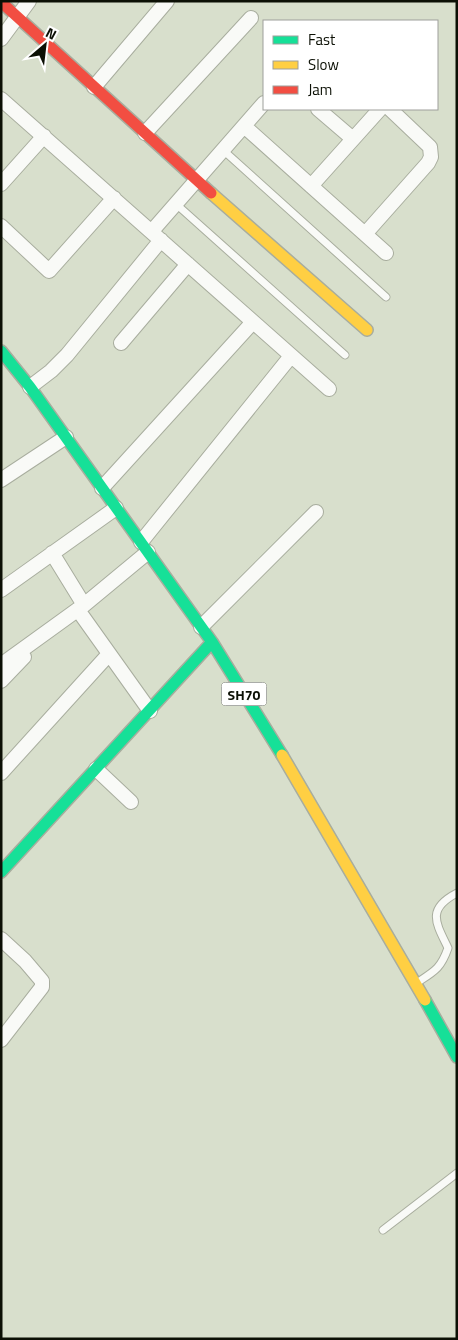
<svg xmlns="http://www.w3.org/2000/svg" width="458" height="1340" font-family="'Titillium Web',sans-serif">
<rect width="100%" height="100%" fill="#d8dfcc"/>
<g fill="none" stroke-linecap="round" stroke-linejoin="round">
<defs>
<path id="lane" d="M223,150L386,297
M176,204L345,355
M418,982C435,971 441,968 448,948C436,923 426,909 457,893
M383,1230L457,1173"/>
<path id="street" d="M1,39L29,1
M94,87L167,1
M1,99L329,389
M318,109L353,139
M244,126L386,253
M145,133L251,18
M1,184L44,136
M311,186L380,109
M1,226L49,271L114,198
M152,231L264,103
M365,234L428,163L431,157L430,147L390,109
M121,343L188,264
M30,387L51,371L67,355L161,240
M1,480L66,437
M102,488L253,322
M141,542L291,356
M52,553L84,605
M1,590L116,508
M78,610L150,711
M201,627L316,512
M1,665L84,605L148,552
M1,681L24,657
M96,769L131,802
M1,773L109,654
M1,939L25,961L42,981V987L1,1040"/>
<path id="fast" d="M1,351L30,387L212,642L282,755
M1,872L212,642
M425,1000L457,1057"/>
<path id="slow" d="M211,193L367,330
M282,755L425,1000"/>
<path id="jam" d="M1,2L211,193"/>
</defs>
<!-- lane casing -->
<use href="#lane" stroke="#a8ad9e" stroke-width="9"/>
<!-- street casing -->
<use href="#street" stroke="#a8ad9e" stroke-width="16"/>
<!-- fast casing -->
<use href="#fast" stroke="#a8ad9e" stroke-width="14"/>
<!-- slow casing -->
<use href="#slow" stroke="#a8ad9e" stroke-width="14"/>
<!-- jam casing -->
<use href="#jam" stroke="#a8ad9e" stroke-width="14"/>
<!-- lane -->
<use href="#lane" stroke="#f9faf7" stroke-width="7"/>
<!-- street -->
<use href="#street" stroke="#f9faf7" stroke-width="14"/>
<!-- fast -->
<use href="#fast" stroke="#16e098" stroke-width="11"/>
<!-- slow -->
<use href="#slow" stroke="#ffcf43" stroke-width="11"/>
<!-- jam -->
<use href="#jam" stroke="#f24e42" stroke-width="11"/>
</g>
<g text-anchor="middle" dominant-baseline="central" stroke-width="4" stroke-linejoin="round" paint-order="stroke">
<!-- shield labels -->
<rect fill="#fff" stroke="#555850" stroke-width="1" x="221.5" y="682.5" width="45" height="23" rx="4"/>
<g font-size="14" font-weight="bold" fill="#0c1005">
<text x="244" y="694">SH70</text>
</g>
</g>
<!-- border -->
<rect width="458" height="1340" fill="none" stroke="#0c1005" stroke-width="5"/>
<!-- legend -->
<rect x="263" y="20" width="175" height="90" fill="#ffffff" stroke="#9e9f9b"/>
<rect x="273" y="36" width="25" height="8" fill="#16e098" stroke="#9e9f9b"/>
<text x="308" y="45" font-size="15" fill="#0c1005">Fast</text>
<rect x="273" y="61" width="25" height="8" fill="#ffcf43" stroke="#9e9f9b"/>
<text x="308" y="70" font-size="15" fill="#0c1005">Slow</text>
<rect x="273" y="86" width="25" height="8" fill="#f24e42" stroke="#9e9f9b"/>
<text x="308" y="95" font-size="15" fill="#0c1005">Jam</text>
<!-- north arrow -->
<g transform="translate(45 45) rotate(28)" stroke="#ffffff" stroke-width="4" paint-order="stroke">
<path d="M0-4L9 19L0 12L-9 19Z" fill="#0c1005"/>
<text y="-8" font-size="14" font-weight="bold" text-anchor="middle" fill="#0c1005">N</text>
</g>
</svg>
